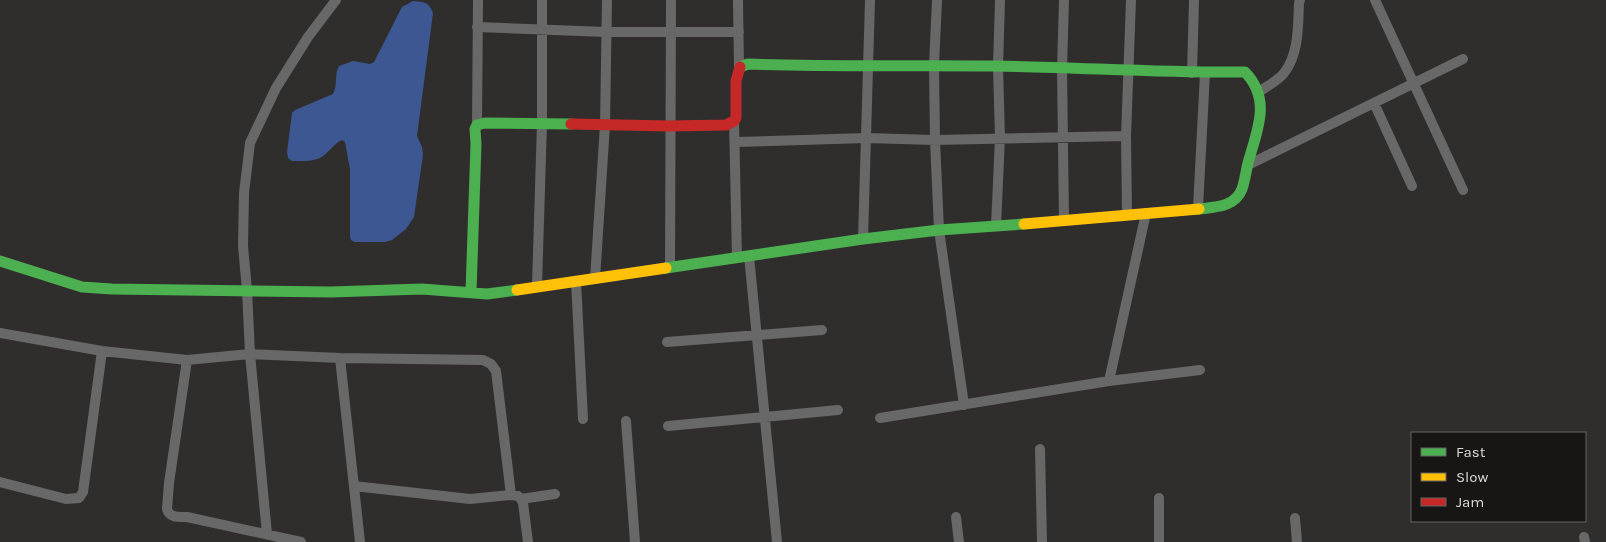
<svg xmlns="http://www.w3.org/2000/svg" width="1606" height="542" font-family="Karla,sans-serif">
<rect width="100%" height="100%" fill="#2f2e2d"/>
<!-- water -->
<path fill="#3d5792" d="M413,1C424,2 429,2 433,13L417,136L422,147L423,155L414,217L406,229L392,240L385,242H355L351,240L350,237V169L345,142L342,140C333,144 328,154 320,158C312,162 301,161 292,161L288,158L287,152L292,113L295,110L333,94C338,85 334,75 339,66L353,61L370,64L374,62L402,7Z"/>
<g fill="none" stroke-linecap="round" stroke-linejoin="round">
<!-- street -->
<path stroke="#686868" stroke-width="10" d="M738,0L739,67
M937,0L934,66L935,140L939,230L964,405
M1375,0L1463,190
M477,27L606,32H739
M1192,73L1194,0
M1259,92C1267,86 1279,80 1284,73C1299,54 1298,26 1299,3L1300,0
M1374,103L1412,186
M734,121L737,258
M477,125L478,0
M736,142L866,138L935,140L1126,136
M1248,165L1463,59
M1198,208L1205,73
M1127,214L1126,136L1131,0
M1064,221L1062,69L1064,0
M996,226L1000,138L998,67L1000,0
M863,239L870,0
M749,256L777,542
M670,268L671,0
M595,279L605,125L607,0
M576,281L583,419
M537,286L542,123V0
M0,333L102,351L187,360L250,354L340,358L483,360L491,364L496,371L511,495
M667,342L822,330
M340,358L360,542
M187,360L169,483L167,509C169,518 179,517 187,517L301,542
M1109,381L1200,370
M880,418L1109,381L1146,213
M626,421L635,542
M668,426L838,410
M1040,449L1042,542
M0,482L66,499L79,498L83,492L102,351
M354,486L470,499L511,495L518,496L521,499L523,503L528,542
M521,499L555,494
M956,517L959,542
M1295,518L1297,542
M267,534L250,354L247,290L243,246L244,193L250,143L276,88L308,37L336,0
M1584,537L1585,542
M1159,542V498"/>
<!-- fast -->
<path stroke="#4caf50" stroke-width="11" d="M740,67L748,64C830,67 912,65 994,66C1078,67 1161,73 1245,72C1272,100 1257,130 1248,163C1246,171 1245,180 1242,189C1235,207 1216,207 1199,209
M0,261L82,287L112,289L331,292L422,289L487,294L517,290
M666,268L863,239L939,230L1024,224
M471,292L476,144L475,129L477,125L485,123L571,124"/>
<!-- slow -->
<path stroke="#ffc107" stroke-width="11" d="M1024,224L1199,209
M517,290L666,268"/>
<!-- jam -->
<path stroke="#c62828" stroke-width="11" d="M571,124L670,126L726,125L734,121L736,118V81L740,67"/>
</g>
<!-- legend -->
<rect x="1411" y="432" width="175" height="90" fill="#171615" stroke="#666564"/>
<rect x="1421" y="448" width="25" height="8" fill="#4caf50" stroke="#666564"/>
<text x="1456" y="457" font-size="15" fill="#dcdbda">Fast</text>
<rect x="1421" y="473" width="25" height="8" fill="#ffc107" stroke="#666564"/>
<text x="1456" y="482" font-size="15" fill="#dcdbda">Slow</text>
<rect x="1421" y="498" width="25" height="8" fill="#c62828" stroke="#666564"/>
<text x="1456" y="507" font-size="15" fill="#dcdbda">Jam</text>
</svg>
